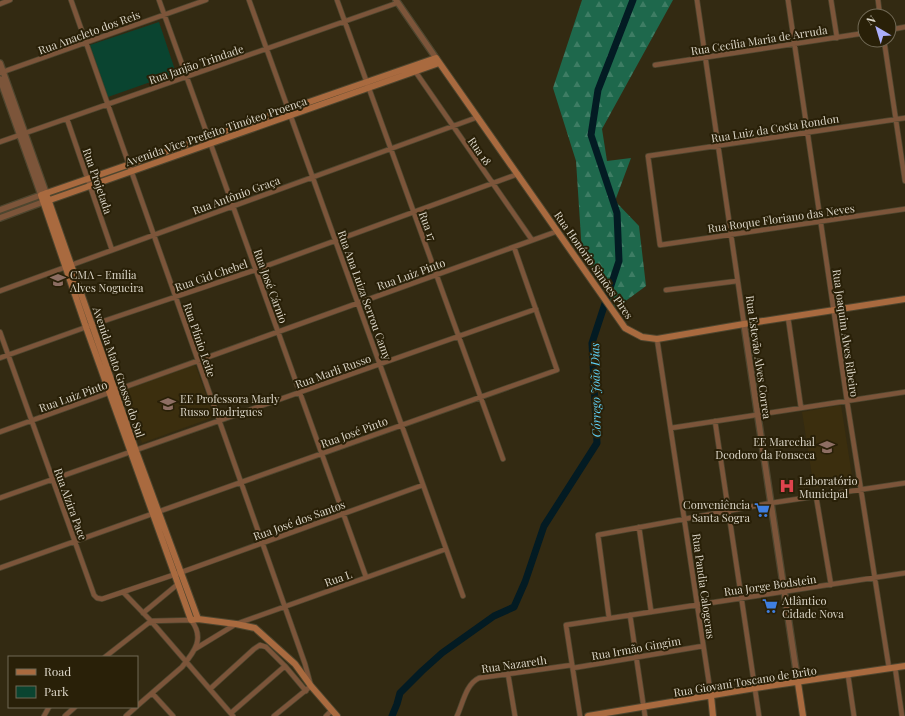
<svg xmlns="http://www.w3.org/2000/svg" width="905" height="716" font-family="'Playfair Display',serif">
<defs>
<pattern id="forest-firs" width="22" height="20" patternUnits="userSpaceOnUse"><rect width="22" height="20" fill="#1e684c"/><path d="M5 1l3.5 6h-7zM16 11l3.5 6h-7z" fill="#3e7d64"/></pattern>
</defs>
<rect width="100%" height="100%" fill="#332a12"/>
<!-- built -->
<path fill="#3b2e0e" d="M195,364L214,417L142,443L123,390Z
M841,405L853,482L814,488L802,412Z"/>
<!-- forest -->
<path fill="url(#forest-firs)" d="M582,0H673L602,129L607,161L631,158L615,201L639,226L646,286L616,308L582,253L576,161L553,88Z"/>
<!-- park -->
<path fill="#0a4430" d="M159,22L176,73L108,97L90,45Z"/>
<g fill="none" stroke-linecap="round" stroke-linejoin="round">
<!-- river -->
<path stroke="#031b23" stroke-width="7" d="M392,716L397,704L400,693L422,671L442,653L494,616L514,607L525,582L544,526L597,443L592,343L619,261L617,213L591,135L598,90L633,0"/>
<defs>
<path id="minor" d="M71,0L305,664L311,686L274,716
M159,0L366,577
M249,0L463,596
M337,0L503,459
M697,0L744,324
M788,0L847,401L889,668
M831,0L837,38
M878,0L880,16
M0,4L10,0
M889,30L905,27
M884,40L905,181
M655,65L865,33
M415,71L532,240
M0,73L206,0
M905,118L648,156L660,245L905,209
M67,119L112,250
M0,142L397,3
M666,290L737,281
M0,291L478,117
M788,317L801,408
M0,332L94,595L97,598L102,599L182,572L423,485
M657,339L711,696
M0,358L92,325L255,270L518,174
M715,421L759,716
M671,428L905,392
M0,432L558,231
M816,496L831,585
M0,498L536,309
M639,527L651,611
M0,568L557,370L514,247
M123,592L151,621L233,716
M143,613L178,584
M630,615L645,716
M609,618L598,535L771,503L905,483
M195,649L236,624L446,549
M105,657L151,621L191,620C205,638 195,651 182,667L137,706
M895,667L902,716
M573,668L703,646
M508,674L515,716
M848,675L854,716
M210,689L254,649L260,645L266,647L285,666
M152,693L173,716
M231,713L285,666L306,691
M44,716L49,707
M65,716L75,707
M126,716L136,707
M326,716L332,710
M457,716C463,703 466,684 479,678L572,665
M580,716L566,625L905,573"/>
<path id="tertiary" d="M396,0L436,58
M0,63L46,193
M0,79L41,195L0,210
M0,218L43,202
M744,324L798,683"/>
<path id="secondary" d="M46,193L136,451L198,619
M47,201L439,63
M798,683L803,716
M711,696L713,716
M337,716L311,686L295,664L255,628L236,624L198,619L191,620L86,327L41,195L436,58L625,328L642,337L657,339L744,324L905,299
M588,716L755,688L905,666"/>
</defs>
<!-- minor casing -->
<use href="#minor" stroke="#4e462f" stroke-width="6"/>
<!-- tertiary casing -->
<use href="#tertiary" stroke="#4e462f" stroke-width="8"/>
<!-- secondary casing -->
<use href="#secondary" stroke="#4e462f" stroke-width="8"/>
<!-- minor -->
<use href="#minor" stroke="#7c553a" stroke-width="4.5"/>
<!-- tertiary -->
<use href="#tertiary" stroke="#7c553a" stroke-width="5.5"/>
<!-- secondary -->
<use href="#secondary" stroke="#a96a3f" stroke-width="6"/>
</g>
<!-- icons -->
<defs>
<symbol id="school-bare" viewBox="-9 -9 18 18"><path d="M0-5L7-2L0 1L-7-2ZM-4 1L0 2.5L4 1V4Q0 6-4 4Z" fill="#8d6e63" stroke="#292008" stroke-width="2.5" paint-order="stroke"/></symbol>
<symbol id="hospital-bare" viewBox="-9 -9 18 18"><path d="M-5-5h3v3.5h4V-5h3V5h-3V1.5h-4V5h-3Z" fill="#e0444e" stroke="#292008" stroke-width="2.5" paint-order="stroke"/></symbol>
<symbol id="supermarket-bare" viewBox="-9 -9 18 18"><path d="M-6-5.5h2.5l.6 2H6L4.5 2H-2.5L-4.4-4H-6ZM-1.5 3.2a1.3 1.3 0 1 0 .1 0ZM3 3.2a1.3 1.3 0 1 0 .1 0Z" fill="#3f7fe0" stroke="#292008" stroke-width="2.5" paint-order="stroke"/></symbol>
</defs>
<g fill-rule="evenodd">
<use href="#school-bare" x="47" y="269" width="22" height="22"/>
<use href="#school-bare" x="157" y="393" width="22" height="22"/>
<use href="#school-bare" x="816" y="436" width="22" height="22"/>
<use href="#hospital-bare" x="776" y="475" width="22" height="22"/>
<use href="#supermarket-bare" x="751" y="499" width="22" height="22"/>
<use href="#supermarket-bare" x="759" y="595" width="22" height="22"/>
</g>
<g text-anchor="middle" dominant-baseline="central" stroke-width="4" stroke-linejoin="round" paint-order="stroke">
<!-- street labels -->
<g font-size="11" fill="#dcd6c8" stroke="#292008">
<text transform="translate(89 32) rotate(-20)">Rua Anacleto dos Reis</text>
<text transform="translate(759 40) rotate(-9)">Rua Cecília Maria de Arruda</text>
<text transform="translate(196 64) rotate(-19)">Rua Janjão Trindade</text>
<text transform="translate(775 128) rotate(-9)">Rua Luiz da Costa Rondon</text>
<text transform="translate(216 131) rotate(-19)">Avenida Vice Prefeito Timóteo Proença</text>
<text transform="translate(480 151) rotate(55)">Rua 18</text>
<text transform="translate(98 181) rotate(71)">Rua Projetada</text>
<text transform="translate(236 195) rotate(-20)">Rua Antônio Graça</text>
<text transform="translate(781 218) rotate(-8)">Rua Roque Floriano das Neves</text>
<text transform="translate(428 226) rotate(70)">Rua 17</text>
<text transform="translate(594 265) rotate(55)">Rua Honório Simões Pires</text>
<text transform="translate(411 274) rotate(-20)">Rua Luiz Pinto</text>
<text transform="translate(211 275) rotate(-19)">Rua Cid Chebel</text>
<text transform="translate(271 286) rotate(70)">Rua José Cárnio</text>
<text transform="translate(365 295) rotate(70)">Rua Ana Luiza Serrou Camy</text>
<text transform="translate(846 333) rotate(82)">Rua Joaquim Alves Ribeiro</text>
<text transform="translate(200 340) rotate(71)">Rua Plínio Leite</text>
<text transform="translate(759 357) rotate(82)">Rua Estevão Alves Correa</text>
<text transform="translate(333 371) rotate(-20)">Rua Marli Russo</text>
<text transform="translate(119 372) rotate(71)">Avenida Mato Grosso do Sul</text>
<text transform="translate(73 396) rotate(-20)">Rua Luiz Pinto</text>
<text transform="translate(354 432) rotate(-20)">Rua José Pinto</text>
<text transform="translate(71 504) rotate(70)">Rua Alzira Pace</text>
<text transform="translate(299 520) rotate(-20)">Rua José dos Santos</text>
<text transform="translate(338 578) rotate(-20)">Rua L</text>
<text transform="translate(770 585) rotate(-8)">Rua Jorge Bodstein</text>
<text transform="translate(704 586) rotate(82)">Rua Pandia Calogeras</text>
<text transform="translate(636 648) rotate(-10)">Rua Irmão Gingim</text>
<text transform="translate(514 664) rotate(-8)">Rua Nazareth</text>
<text transform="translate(745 681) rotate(-9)">Rua Giovani Toscano de Brito</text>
</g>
<!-- poi labels -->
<g font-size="11" fill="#dcd6c8" stroke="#292008" text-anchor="start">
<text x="70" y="274">CMA - Emília<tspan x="70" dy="13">Alves Nogueira</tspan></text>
<text x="180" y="398">EE Professora Marly<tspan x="180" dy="13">Russo Rodrigues</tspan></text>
<text x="815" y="441" text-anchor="end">EE Marechal<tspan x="815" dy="13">Deodoro da Fonseca</tspan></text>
<text x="799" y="480">Laboratório<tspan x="799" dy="13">Municipal</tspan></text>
<text x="750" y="504" text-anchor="end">Conveniência<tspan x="750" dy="13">Santa Sogra</tspan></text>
<text x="782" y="600">Atlântico<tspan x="782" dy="13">Cidade Nova</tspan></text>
</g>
<!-- water labels -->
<g font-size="12" font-style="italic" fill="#5fd1f7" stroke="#292008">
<text transform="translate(595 390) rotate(-91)">Córrego João Dias</text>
</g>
</g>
<!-- legend -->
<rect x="8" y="656" width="130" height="52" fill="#292008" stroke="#716955"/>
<rect x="16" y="669" width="20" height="6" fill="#a96a3f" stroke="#716955"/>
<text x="44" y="676" font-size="12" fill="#dcd6c8">Road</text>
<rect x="16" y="686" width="20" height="12" fill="#0a4430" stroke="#716955"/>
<text x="44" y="696" font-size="12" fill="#dcd6c8">Park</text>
<!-- north arrow -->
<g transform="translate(877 28) rotate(322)"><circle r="19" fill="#292008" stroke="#716955"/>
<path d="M0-3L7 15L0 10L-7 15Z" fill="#abaffb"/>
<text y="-6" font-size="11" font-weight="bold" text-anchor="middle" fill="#dcd6c8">N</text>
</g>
</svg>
